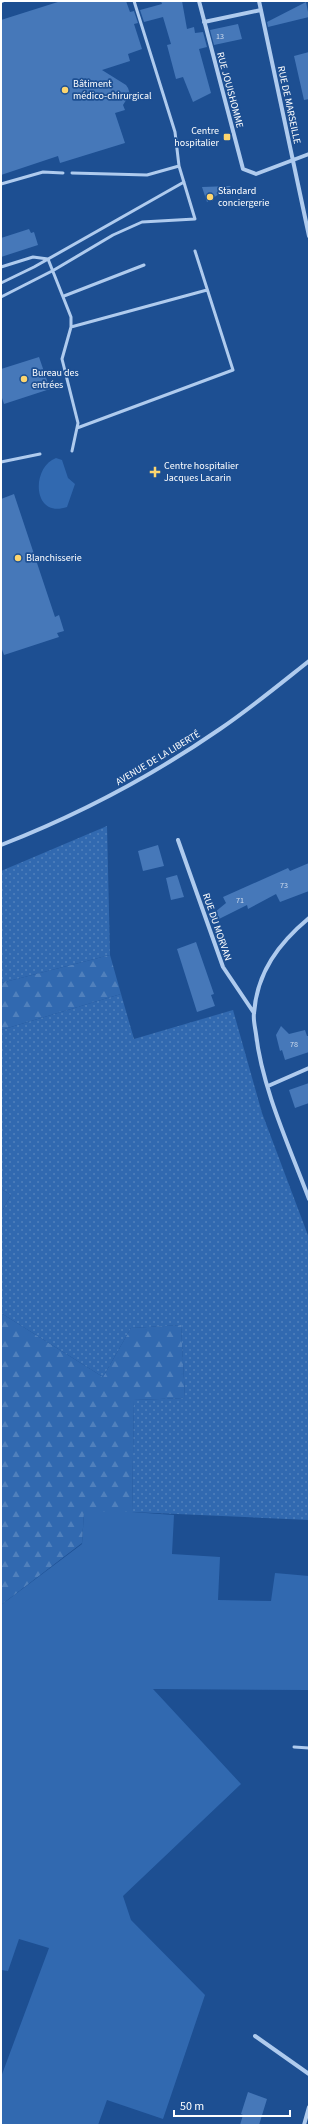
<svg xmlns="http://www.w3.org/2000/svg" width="310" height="2126" font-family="'Source Sans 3',sans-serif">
<defs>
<pattern id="forest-firs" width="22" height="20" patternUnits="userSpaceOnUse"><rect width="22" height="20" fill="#3169b0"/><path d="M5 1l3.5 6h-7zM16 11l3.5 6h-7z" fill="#5080bc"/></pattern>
<pattern id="garden-dots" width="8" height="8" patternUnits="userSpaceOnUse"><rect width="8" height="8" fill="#3169b0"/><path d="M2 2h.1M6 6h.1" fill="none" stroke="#5080bc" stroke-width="1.8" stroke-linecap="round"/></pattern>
</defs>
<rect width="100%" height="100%" fill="#1d4f92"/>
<!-- grass -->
<path fill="#3169b0" d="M56,458L62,460L68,478L75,484L67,507C32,519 31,467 56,458Z
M1,1189L11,1195L1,1213Z
M84,1512H132L174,1515L172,1554L220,1557L218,1600L271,1601L275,1573L309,1576V1690L153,1689L241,1784L123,1896L131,1920L205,1995L163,2119L107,2100L98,2125H1V2077L49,1948L19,1939L8,1971L1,1970V1605L82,1544Z"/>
<!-- forest -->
<path fill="url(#forest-firs)" d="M110,955L121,994L1,1030V983Z
M1,1313L103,1377L131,1328L181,1325L185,1398L134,1400L132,1512H84L82,1543L1,1605Z"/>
<!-- garden -->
<path fill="url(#garden-dots)" d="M107,826L110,955L1,983V871Z
M121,994L134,1039L233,1010L262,1113L309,1238V1520L132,1512L134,1400L185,1398L181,1325L131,1328L103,1377L1,1313V1213L11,1195L1,1189V1030Z"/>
<!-- building -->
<path fill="#4678b9" d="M61,1H126L130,12L134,11L138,23L134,24L142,49L128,54L130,61L102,70L126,85L128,88L130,94L123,105L125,110L115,113L125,143L60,163L58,156L1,175V20Z
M161,1H182L187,29L194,27L195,33L203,32L207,47L199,49L211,93L193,102L183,77L176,79L167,45L171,44L163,17L144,22L140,10L162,4Z
M306,2L309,17L268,27L267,22Z
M238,24L242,39L214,45L210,30Z
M309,52V99L304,100L294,56Z
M231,186L207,202L202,187Z
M29,229L31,233L34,232L38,245L1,257V238Z
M39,357L50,389L4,404L1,395V369Z
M14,494L55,617L59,615L64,631L57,633L59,637L4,655L1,647V499Z
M158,845L164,866L143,871L138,851Z
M309,863V891L280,902L276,894L248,909L247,905L211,923L209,917L226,903L223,897L288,868L290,871Z
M177,875L184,897L171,900L166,878Z
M196,942L214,994L211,995L215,1006L197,1012L177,949Z
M281,1026L289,1034L305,1030L307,1036H309V1052L285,1060L282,1050L280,1051L276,1035Z
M309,1083V1103L295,1108L289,1090Z
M248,2092L267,2099L259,2125H240L243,2115L241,2114Z"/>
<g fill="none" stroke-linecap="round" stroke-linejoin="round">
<!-- lane -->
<path stroke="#afcbee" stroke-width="3" d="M1,2L3,1
M72,173L147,175L179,166
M1,184L43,172L63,173
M1,267L33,257L48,259L71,317V327L62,359L78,423L72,451
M1,283L34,267L184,182
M64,296L144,265
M1,297L54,270L113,235L142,222L195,219L179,166L175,132L134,1
M71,327L207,290
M77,428L233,370L195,251
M1,462L40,454
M294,1747L309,1748"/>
<!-- street -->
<path stroke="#afcbee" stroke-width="4" d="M199,1L243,169L256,174L309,154
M259,1L309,236
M204,22L261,10
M178,840L223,967L254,1013
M1,845C78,815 152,776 220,729C251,708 280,684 309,661
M309,918C279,943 257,972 254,1013C253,1019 255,1027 256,1034C262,1088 290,1148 309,1199
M268,1086L309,1068
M255,2036L309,2074
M304,2125L309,2107"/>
</g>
<!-- markers -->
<g fill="#fdd56e" stroke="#1d4f92" stroke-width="1.5">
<circle cx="65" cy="90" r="4"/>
<rect x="223" y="133" width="8" height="8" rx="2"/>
<circle cx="210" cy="197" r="4"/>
<circle cx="24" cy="379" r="4"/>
<path d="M153 466h4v4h4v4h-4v4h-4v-4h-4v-4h4z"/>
<circle cx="18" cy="558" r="4"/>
</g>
<g text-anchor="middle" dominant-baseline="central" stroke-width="3.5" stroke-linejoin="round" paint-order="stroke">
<!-- number labels -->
<g font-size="8" fill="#d1ddee">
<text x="220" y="36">13</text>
<text x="284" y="885">73</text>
<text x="240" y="900">71</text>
<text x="294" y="1044">78</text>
</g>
<!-- poi labels -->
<g font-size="10" fill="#fff" stroke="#1d4f92" text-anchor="start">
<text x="73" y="84">Bâtiment<tspan x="73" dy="12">médico-chirurgical</tspan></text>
<text x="219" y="131" text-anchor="end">Centre<tspan x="219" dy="12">hospitalier</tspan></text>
<text x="218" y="191">Standard<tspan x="218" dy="12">conciergerie</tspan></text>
<text x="32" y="373">Bureau des<tspan x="32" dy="12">entrées</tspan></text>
<text x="164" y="466">Centre hospitalier<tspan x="164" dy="12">Jacques Lacarin</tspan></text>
<text x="26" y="558">Blanchisserie</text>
</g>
<!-- street labels -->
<g font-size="10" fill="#fff" stroke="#1d4f92">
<text transform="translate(230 90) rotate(75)">RUE JOUISHOMME</text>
<text transform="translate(289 105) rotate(78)">RUE DE MARSEILLE</text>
<text transform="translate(158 758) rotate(-31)">AVENUE DE LA LIBERTÉ</text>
<text transform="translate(217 927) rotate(71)">RUE DU MORVAN</text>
</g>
</g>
<!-- border -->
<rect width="310" height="2126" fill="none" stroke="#ffffff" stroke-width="4"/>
<!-- scale -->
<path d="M174 2110v6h116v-6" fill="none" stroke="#ffffff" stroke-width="2"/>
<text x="180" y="2110" font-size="12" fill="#ffffff" stroke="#1d4f92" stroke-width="3" paint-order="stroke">50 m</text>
</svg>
